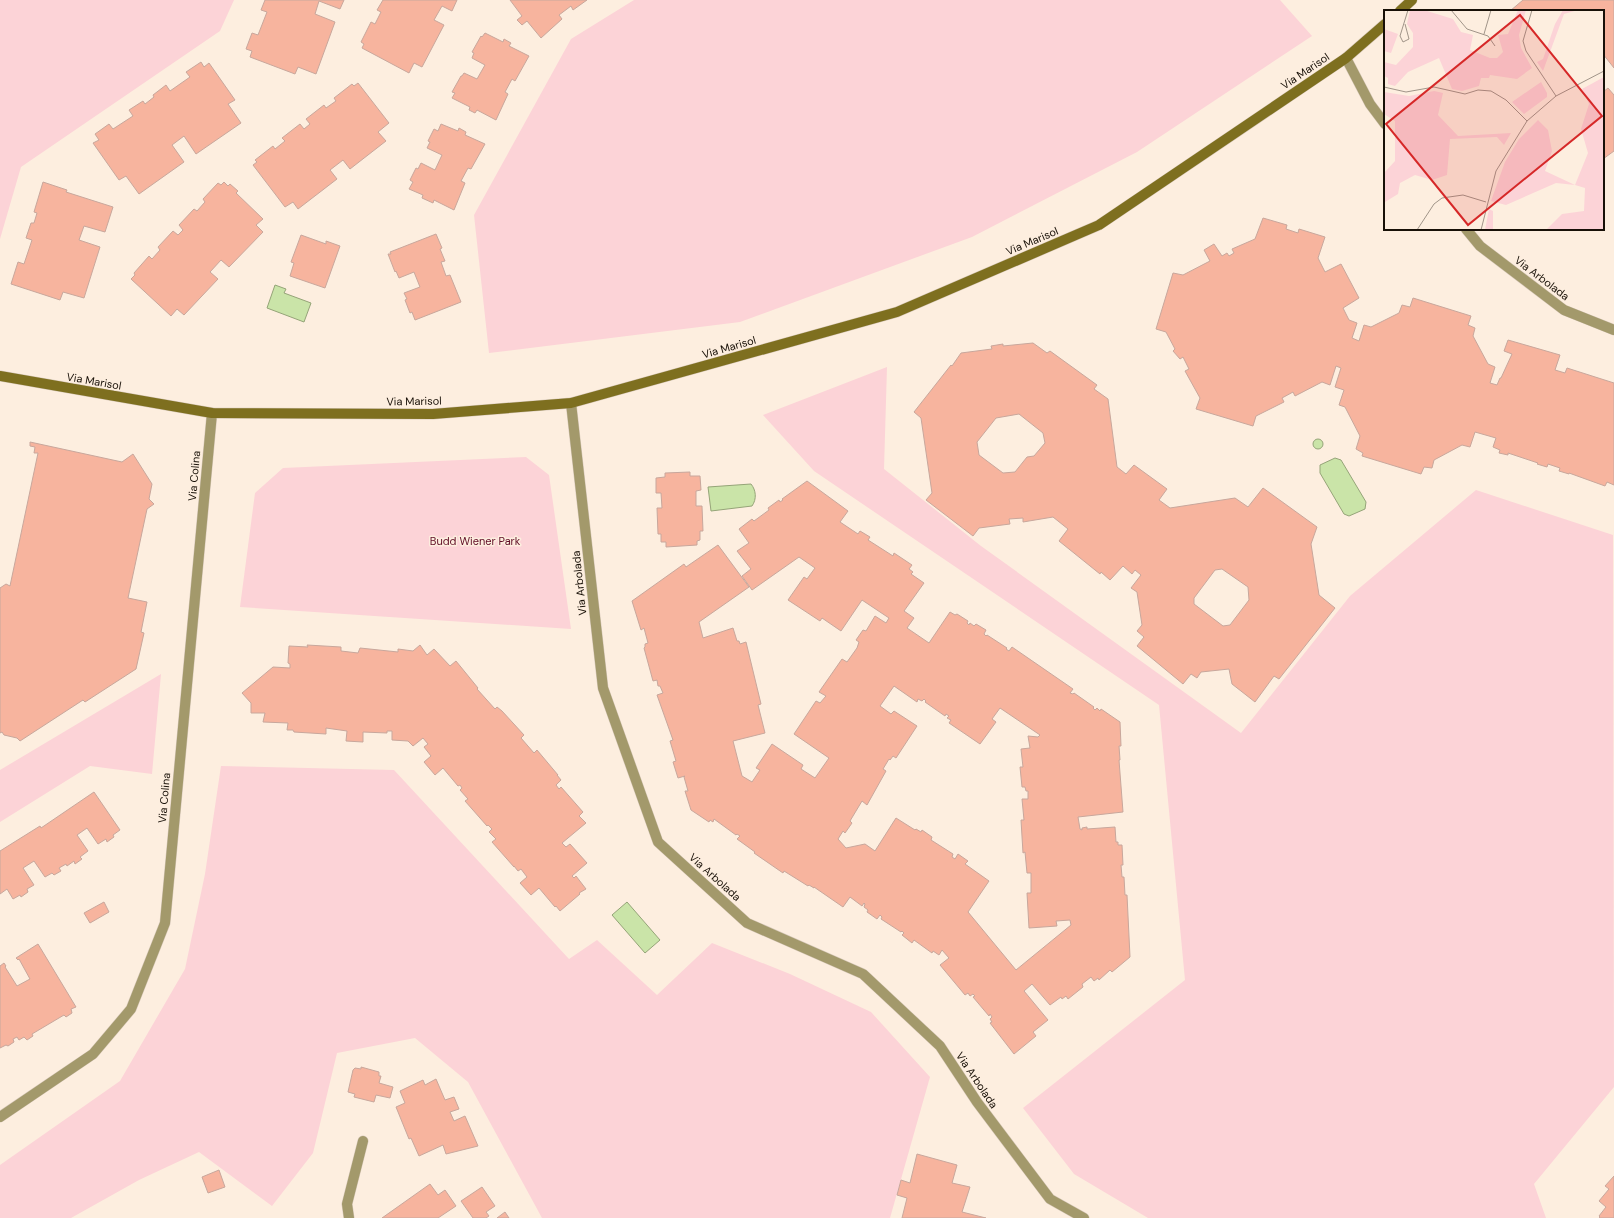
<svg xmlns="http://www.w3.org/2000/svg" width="1614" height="1218" font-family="'DM Sans',sans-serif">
<rect width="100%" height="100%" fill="#fdeedf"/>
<!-- green -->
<path fill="#fcd3d7" d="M0,0H234L220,31L21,167L0,239Z
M634,0H1280L1312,36L1137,152L972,237L740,322L489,353L474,215L571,39Z
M887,367L884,469L981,546L1241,733L1350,596L1476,490L1613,535L1614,1087L1534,1184L1546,1218H1148L1074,1174L1023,1108L1185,980L1159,705L814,471L763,415Z
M526,457L549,475L571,629L240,607L255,493L283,468Z
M161,674L152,774L90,766L0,822V770Z
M221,766L394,770L569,959L597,940L657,995L712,943L790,974L871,1012L930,1077L890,1218H542L468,1082L415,1038L337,1053L313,1153L272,1206L199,1152L139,1180L71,1218H0V1165L120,1081L185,969L205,874Z"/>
<!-- water -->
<path fill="#cae4a8" stroke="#95a478" d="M275,285L286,289L284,293L311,303L304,322L267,308Z
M1313 444a5 5 0 1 1 10 0a5 5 0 1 1-10 0Z
M1335,458L1341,460L1366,502L1365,509L1349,516L1344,514L1320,473V465Z
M751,484C756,490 757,499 752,506L711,511L708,487Z
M627,902L660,940L645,953L612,915Z"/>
<!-- building -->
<path fill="#f7b49e" stroke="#c8a79c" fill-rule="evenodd" d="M265,0H344L340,9L319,1L315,14L335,22L316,74L298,67L295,74L250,57L252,51L246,49L252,33L258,35L267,12L261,10Z
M383,0H457L452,11L442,6L434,20L444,25L422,67L414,63L409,73L362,48L364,44L361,42L371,22L375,24L381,12L377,10Z
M510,0H587L573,10L571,6L559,15L562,19L541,38L527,21L522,25L517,20L522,16Z
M1523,0H1614V68L1603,54V11H1510Z
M485,33L503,42L504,39L511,43L509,46L529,56L515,81L512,79L505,92L508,94L496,120L477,110L475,113L469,110L470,107L452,98L455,93L452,92L461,76H462L464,73L477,79L485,65L472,58L474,53L472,52L481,36L482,37Z
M201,62L204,67L209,63L235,100L228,104L241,123L196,154L184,136L172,145L184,162L139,194L126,176L119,180L93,143L99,140L95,134L109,124L113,129L133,116L129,110L143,101L145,104L154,97L153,95L166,85L170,91L190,77L186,72Z
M358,83L389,123L378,132L386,141L350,169L343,160L330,170L337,179L298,209L293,202L285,207L253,165L257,162L255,160L273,146L275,149L285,141L282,138L300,124L304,129L310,124L306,119L324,105L326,108L336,101L334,98L352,84L354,86Z
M1608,88L1614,95V151L1603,159V92Z
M441,124L458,131L459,128L466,132L465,135L485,144L471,169L468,168L461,181L465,183L454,210L434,200L433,203L422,198L423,195L409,189L413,182L410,180L416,168L418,169L421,163L435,170L442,155L427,148L430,142L428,141L434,129L438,131Z
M43,182L67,190L66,192L113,207L105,232L84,226L79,240L100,247L84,298L63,292L60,300L11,284L18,262L24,264L32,240L26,238L31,223H34L37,213L34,212Z
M224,182L228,186L230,184L238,191L236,193L263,219L256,225L263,232L229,267L221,260L210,272L218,279L184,315L177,309L171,316L131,279L135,275L134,273L149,256L152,259L160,250L158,247L173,231L178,235L183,230L179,225L194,209L197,211L205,202L203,199L218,183L221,185Z
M1263,218L1287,225L1286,229L1298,233L1299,229L1325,237L1318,258L1325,272L1341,264L1359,298L1343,308L1349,320L1357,323L1352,338L1359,341L1364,325L1371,327L1399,313L1402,305L1410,307L1413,298L1471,316L1468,325L1475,328L1473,336L1488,364L1495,367L1490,383L1497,385L1500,378H1501L1512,354L1504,351L1508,340L1560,355L1555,370L1565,373L1567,368L1614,383V485L1607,482L1605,486L1569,473V474L1559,471L1560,468L1548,464L1547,467L1537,464L1538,463L1508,453V455L1499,453L1500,450L1493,447L1496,438L1475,432L1470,447L1462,445L1434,460L1432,468L1424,467L1421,474L1362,456L1363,453L1356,449L1360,436L1345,407L1339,405L1344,390L1335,387L1341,368L1336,366L1330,385L1322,382L1295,396L1293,392L1282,398L1284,402L1256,416L1253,426L1196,409L1200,398L1185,371L1189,369L1183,357L1180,359L1173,351L1175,349L1166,332L1156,329L1173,273L1183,275L1210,261L1204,250L1214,244L1222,256L1227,253L1229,256L1234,253L1232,249L1255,239Z
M436,234L442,248L440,249L445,261L441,262L446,276L450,275L461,302L415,320L412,312L410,313L405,300L407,299L404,293L420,287L414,272L399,278L396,271L395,272L388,254H391L390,252Z
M301,235L326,244V241L340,246L325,288L290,276L294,263L291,262Z
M1033,343L1047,353L1050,351L1097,385L1094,389L1108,399L1117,467L1126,474L1134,465L1167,489L1159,500L1170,508L1235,498L1248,507L1263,488L1317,527L1311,544L1319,595L1335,608L1279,679L1274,676L1255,702L1232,684L1229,669L1201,672L1197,678L1191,674L1183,684L1137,646L1144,637L1137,631L1142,625L1137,592L1131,588L1141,575L1135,570L1132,574L1123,566L1110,580L1101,572L1100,574L1059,541L1068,529L1053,517L1023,522V518L1009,519L1010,524L979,528L973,536L926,500L932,493L921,418L914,412L951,365L952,366L961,353L992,349L991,346L1003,344V346ZM1019,414L1043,433L1045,443L1034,456L1027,457L1015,472L1003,473L979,455L977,442L996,418ZM1222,569L1248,587L1249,600L1230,625L1223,626L1194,604V598L1215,570Z
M30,442L122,462L133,454L152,484L149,499L154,504L147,509L128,598L147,602L141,632L144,633L136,669L85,702L83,700L20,741L17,738L4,735L2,732L0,733V588L6,584L10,586L38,453H34L35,447L30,446Z
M690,472V476H700L701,490L696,491V506H702L703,531H700V540L697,541V545L666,547V542H661V534H658L657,508H662L661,493H656V478L665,477V473Z
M807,481L848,511L840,522L858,534L860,531L870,537L868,540L893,556L894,553L912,565L909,569L913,572L911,574L924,583L904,611L914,618L907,628L929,643L950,612L955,615L957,614L968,621L967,623L969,625L970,623L974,626L976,624L986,630L984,634L986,636L987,635L1007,648L1006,649L1009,651L1012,647L1073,689L1070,693L1073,694L1074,693L1094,707L1093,708L1095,710L1097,708L1100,711L1101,709L1120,722L1121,746H1119L1120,760H1119L1123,812L1078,817L1080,829L1082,830V828L1087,827V829L1115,827L1116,842H1118V845H1122L1123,865H1121L1122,877H1124L1125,895H1127L1130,957L1112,972L1110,970L1099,980L1098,978L1094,981L1091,977L1082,984L1083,987L1068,999L1066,996L1062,999L1061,997L1050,1005L1032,984L1024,991L1048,1020L1033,1032L1036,1036L1014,1054L990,1023L992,1022L990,1019L992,1017L990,1014L989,1016L973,997L975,996L973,994L970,996L968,993L965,995L940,965L949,958L942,950L939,955L933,951L932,953L914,940L912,943L902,935L904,933L902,931L901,932L881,919L882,917L880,915L877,919L867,912L868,910L864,907L865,904L864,903L862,906L850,897L843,907L814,887V888L809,885L808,886L784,871L783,873L754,853L755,852L737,839L740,836L737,834L736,835L714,819L713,822L710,820L709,822L691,810L685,791H688L684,777L685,776L678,778L673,762L676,761L670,741L673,740L657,695L663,693L660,686H658L657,680L653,681L644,648L645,647V644L648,643L644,628L641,630L632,601L684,564L686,567L718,545L749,587L699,622L703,638L733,628L737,641H739L740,644L746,642L761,704L758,705L765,733L733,741L742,776L752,782L760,770L756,768L772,744L803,765L801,769L815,778L829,758L794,734L816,701L820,703L826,696L819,692L842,659L847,662L857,648L859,642L856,640L863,630L866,631L875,616L886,623L889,618L862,600L841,631L822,618L820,621L788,600L804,577L807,579L815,568L799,557L752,590L742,576L751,569L737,551L749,543L739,529L752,519L754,521L769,510L768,508L779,500L780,502L783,500L782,499ZM894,686L917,702L918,699L922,701L924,699L926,701L925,702L945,716L946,714L949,716L947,718L951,720L949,723L980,744L996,722L992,719L1000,708L1040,735L1038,737L1028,736L1030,748L1021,749L1023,767H1020L1022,787H1025L1026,791H1028V799H1022L1024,820H1021L1023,853L1025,852L1027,873H1031V893H1027L1029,928L1057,926L1056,921L1070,920L1071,925L1016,970L968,912L989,881L965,864L968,861L958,854L955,859L952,857L953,854L931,840L932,837L922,830L921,832L916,829L915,830L896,818L875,851L865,844L846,848L838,839L843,831L845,833L852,823L850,821L862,801L867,805L886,771L883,769L889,759L890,760L893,756L896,758L917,726L894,711L891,714L880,706Z
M307,645L341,647V651L358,653L360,648L398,652V649L413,651L420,645L427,655L434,649L450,666L456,661L478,688L477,689L495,709L497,707L502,711L524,735L521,738L534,753L537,750L558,775H557L561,780L556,785L559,789L561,787L583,812L579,816L586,823L562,843L566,847L570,844L587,863L572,876L574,878L576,876L586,889L579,893L580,894L560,911L556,906L555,907L539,888L531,895L520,883L527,877L521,869L518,871L514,866V867L492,842L496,839L489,832L492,829L488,825L487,826L465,801L468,799L460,790L462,788L460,785L458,786L443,768L435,775L424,762L431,756L424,747L428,744L423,738L413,746L408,741L392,740V731H387V733L363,732V742L346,741L347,731L326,728V734L294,732L293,730H287L288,723L263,722L265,713H251V703L242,693L273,667L290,668V664L288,663L289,646L308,647Z
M94,792L120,830L113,835L114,837L107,842L106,839L98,844L87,828L77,835L88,851L80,857L82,859L75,864L74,861L67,866L66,864L59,868L61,871L54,875L52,873L45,877L34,861L23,868L34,885L27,889L28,892L21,897L20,895L13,899L7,889L0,894V851L40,826L41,828Z
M104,902L109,912L90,923L84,913Z
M38,944L76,1007L71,1009L72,1013L66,1017L64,1015L32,1034L33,1036L27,1040L24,1037L19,1040L17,1037L13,1039L14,1042L8,1046L6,1045L0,1048V966L4,963L6,966L5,967L17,986L30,979L19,959L18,960L16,958Z
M361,1067L379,1072V1076H381L379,1083L393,1087L390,1098L376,1095L374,1102L354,1097L355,1094L348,1092L353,1070L355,1068L361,1069Z
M436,1079L445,1100L454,1097L459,1109L450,1112L454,1121L465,1116L478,1146L446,1154L443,1145L419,1156L411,1138L409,1139L396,1107L405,1103L400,1091L423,1080L425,1085Z
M917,1154L957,1165L952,1183L970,1187L962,1212L986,1218H902L907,1198L897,1195L901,1180L910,1183Z
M219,1170L225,1187L208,1193L202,1177Z
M1614,1176V1218H1599L1600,1217L1599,1216L1606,1207L1599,1201L1609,1189L1605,1186Z
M430,1184L438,1195L445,1190L456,1206L438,1218H382Z
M482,1187L495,1206L486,1212L489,1216L486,1218H473L461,1201Z
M505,1212L509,1218H497Z"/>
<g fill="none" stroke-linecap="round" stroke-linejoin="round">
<defs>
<path id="lane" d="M349,1218L347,1204L363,1141"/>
<path id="street" d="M1346,58L1370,104L1385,124
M1466,229L1480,246L1564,310L1614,330
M571,403L603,688L658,842L747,923L863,974L940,1046L977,1102L1050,1199L1084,1218
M0,1117L93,1054L131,1009L165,923L212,413"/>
<path id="secondary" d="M1400,11L1412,0
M0,376L212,413L433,414L571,403L897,312L1099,225L1346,58L1385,24"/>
</defs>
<!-- lane casing -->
<use href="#lane" stroke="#d8cabc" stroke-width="11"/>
<!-- street casing -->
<use href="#street" stroke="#d8cabc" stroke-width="11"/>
<!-- secondary casing -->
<use href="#secondary" stroke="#d8cabc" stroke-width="11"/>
<!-- lane -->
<use href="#lane" stroke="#a3996b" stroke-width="10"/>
<!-- street -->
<use href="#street" stroke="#a3996b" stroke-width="10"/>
<!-- secondary -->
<use href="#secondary" stroke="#7e6f1f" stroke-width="10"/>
</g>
<g text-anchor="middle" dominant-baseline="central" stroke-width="3" stroke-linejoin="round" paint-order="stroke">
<!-- street labels -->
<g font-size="11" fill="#181007" stroke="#fdeedf">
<text transform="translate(1305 71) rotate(-34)">Via Marisol</text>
<text transform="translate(1032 241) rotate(-23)">Via Marisol</text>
<text transform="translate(1542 278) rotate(37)">Via Arbolada</text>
<text transform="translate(729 347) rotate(-16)">Via Marisol</text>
<text transform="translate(94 381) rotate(10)">Via Marisol</text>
<text transform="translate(414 401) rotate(-1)">Via Marisol</text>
<text transform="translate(194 476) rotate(-85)">Via Colina</text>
<text transform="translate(579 583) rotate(-96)">Via Arbolada</text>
<text transform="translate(164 798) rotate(-85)">Via Colina</text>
<text transform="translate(715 877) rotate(42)">Via Arbolada</text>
<text transform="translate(977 1080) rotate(56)">Via Arbolada</text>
</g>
<!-- park labels -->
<g font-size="11" fill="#5f0c25" stroke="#fdeedf">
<text x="475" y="541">Budd Wiener Park</text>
</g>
</g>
<!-- overview -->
<g transform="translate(1384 10)">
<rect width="220" height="220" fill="#fdeedf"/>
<path d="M26,0H40L69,9L77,22L89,25L86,40L106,48H113L119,42L114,25L124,24L134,0H142L135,25L137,38L148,58L133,69L106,65L105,68H97L95,76L78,81L68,79L55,48L24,62L11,76L4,74V68L0,66V52L12,55L29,37V23L23,14ZM179,0H194L180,4L159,61L153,52L159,49L171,14ZM0,19L14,24L7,43L0,41ZM220,67V220H162L178,204L200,201L201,178L191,175L172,173L122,195L107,191L121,152L135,129L154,110L164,120L168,141L161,161L191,175L204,143L197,119L205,94L198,79ZM157,72L163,83V87L140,104L128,92ZM50,81L59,83L54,105L74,126L127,123L120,135L113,127L66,129L63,165L48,170L31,165L16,173L14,184L1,192L0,210V163L11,151V111L0,104V82L25,86ZM105,199L109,201V220H101Z" fill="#fcd3d7"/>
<path fill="none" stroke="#a19589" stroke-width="1" d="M67,0L83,19L104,26L111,36M148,0L139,31L142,41L172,86M21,14L25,29L19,32L16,26L24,0M100,24L107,0M0,77L22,82L50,77L81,84L94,80L107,81L122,90L143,111M33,220L50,194L58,188L79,185L102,192M97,220L112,161L143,111L172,86L220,61"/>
<path fill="#d62828" fill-opacity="0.15" stroke="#d62828" stroke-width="2" d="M136,5L218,106L84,215L2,114Z"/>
<rect width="220" height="220" fill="none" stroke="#181007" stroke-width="2"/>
</g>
</svg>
